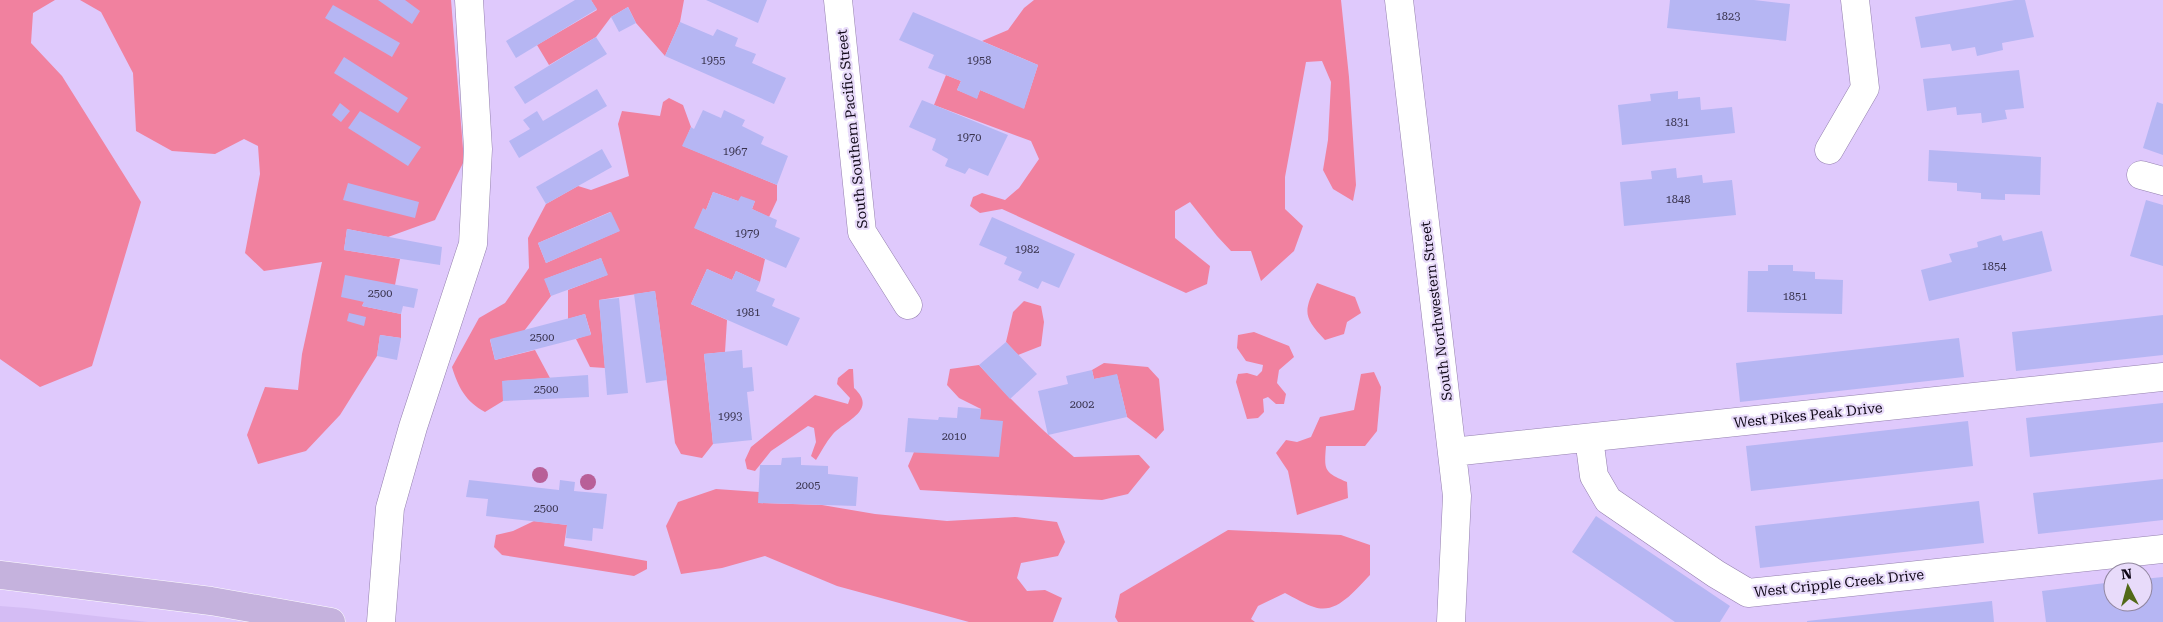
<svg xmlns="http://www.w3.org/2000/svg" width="2163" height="622" font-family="'Roboto Serif',serif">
<rect width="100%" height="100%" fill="#dfc9fc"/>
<!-- built -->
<path fill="#d4bcf4" d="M0,606L26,608L148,622H0Z"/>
<!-- green -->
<path fill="#f1819f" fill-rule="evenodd" d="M0,0H55L33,13L31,43L62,76L141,202L92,366L40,387L0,359Z
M80,0H451L464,161L435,220L388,237L347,229L344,250L400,259L395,285L364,302L362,306L401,314V338L380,335L377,356L340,415L306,451L258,464L247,435L265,387L298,390L302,354L322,262L264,271L245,253L260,174L258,146L244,139L215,154L172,151L136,131L133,73L101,12Z
M591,0H684L680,22L665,56L636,23L628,7L611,17L596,37L549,65L537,45L597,10Z
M1034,0H1341L1349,77L1356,185L1353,201L1333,189L1323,170L1328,140L1331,82L1322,61L1306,62L1285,177V209L1303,226L1294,251L1261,281L1251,251H1231L1217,236L1190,202L1175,211V238L1210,266L1207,284L1186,293L1002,209L980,213L970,206L973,197L982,193L1005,200L1019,188L1039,159L1031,141L934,105L946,75L961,81L957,90L977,98L980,90L1024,108L1038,65L982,41L1008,30L1024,8Z
M669,98L683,105L691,127L683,146L777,185V200L769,217L752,209L755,201H738L713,192L706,210L703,209L695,228L765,259L760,282L736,271L732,280L707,269L691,304L727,320L725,352L704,354L713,444L702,458L681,454L675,443L655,291L599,300L605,368L590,367L576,339L591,334L585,314L568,319V290L607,275L601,258L545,279L551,296L524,331L490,340L495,360L535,350L550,378L503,381V401L485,412C466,402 458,387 452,367L479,318L505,303L529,268L528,238L546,204L578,186L591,190L629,176L618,124L622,111L660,116L663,102ZM610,212L619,231L546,263L538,243Z
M1317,283L1355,297L1361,313L1347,322L1344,334L1325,340C1302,316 1304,311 1317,283Z
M1024,301L1041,306L1044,322L1041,346L1018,355L1006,342L1013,312Z
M1254,332L1289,346L1294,357L1279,370L1277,383L1286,394L1284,404H1276L1268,397L1263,399L1264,412L1258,418L1247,419L1236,382L1238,374L1247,373L1257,376L1262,371L1263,365L1246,361L1237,348L1238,335Z
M1104,363L1148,367L1159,379L1164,430L1156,439L1127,417L1117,375L1094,379L1092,370Z
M979,365C1009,398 1040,429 1074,457L1139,455L1150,467L1128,494L1102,500L920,490L908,466L914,452L980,419L981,409L959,398L947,385L950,369Z
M849,369H853L854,388C878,410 846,420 833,434C826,442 821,452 816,460L811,456L816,442L814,428L808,426L771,451L755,471L747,469L745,460L751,447L815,395L848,404L850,398L837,384L838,378Z
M1374,372L1381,387L1377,431L1365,446H1326C1324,471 1324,472 1347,482L1348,498L1297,515L1288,471L1276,453L1286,440L1297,442L1311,437L1320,417L1354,410L1361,374Z
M716,489L759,492V503L822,505L875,514L947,521L1015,517L1057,522L1065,542L1058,556L1021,563L1017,578L1027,591L1045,590L1062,598L1053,622H969L837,586L765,556L722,568L681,574L666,526L678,502Z
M534,521L567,525L564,546L647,561V569L634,576L502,555L494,547L496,535L513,531Z
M1228,530L1341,535L1370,545V575C1355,590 1337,615 1314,607C1304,604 1295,598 1285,593L1258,606L1251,619L1255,622H1118L1115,617L1120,594Z"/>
<!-- building -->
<path fill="#b6b6f3" d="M378,0H405L420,11L412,24Z
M575,0H591L597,9L516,58L506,41Z
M706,0H767L758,23Z
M1670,0H1754L1790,4L1786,41L1667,28Z
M2015,0H2025L2034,37L2002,43L2003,50L1977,56L1975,47L1952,51L1950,44L1921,48L1915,17Z
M333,5L400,43L392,57L325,18Z
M628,7L636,23L619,32L611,17Z
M913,12L1038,65L1024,109L980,90L977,99L957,90L961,81L928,68L934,55L899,40Z
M680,22L713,36L717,29L738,38L735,46L756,54L752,63L786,78L774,104L665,56Z
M596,37L607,54L525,104L514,87Z
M344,57L408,98L398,113L334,73Z
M2019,70L2024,108L2005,110L2007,119L1982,123L1981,113L1957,115L1956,107L1927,111L1923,79Z
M597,89L607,106L519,158L509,141L530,129L523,120L537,111L543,121Z
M1678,91V99L1700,97L1701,110L1732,107L1735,133L1622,145L1618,105L1651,101L1650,94Z
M922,100L1008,135L988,176L969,168L965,174L945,166L948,159L932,150L936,139L909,127Z
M2157,102L2163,104V155L2143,148Z
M340,103L350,111L341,122L332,115Z
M703,110L721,118L724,110L745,120L742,126L764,137L761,144L788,156L777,185L682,146L691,127L694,129Z
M360,111L421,147L408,166L348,128Z
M602,149L612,167L546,204L536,187Z
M1929,150L2041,157L2040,195L2005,194V200L1981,199V193L1957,191V183L1928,181Z
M1676,168L1677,178L1702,175L1703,183L1732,180L1736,215L1624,226L1620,182L1652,179L1651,171Z
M348,183L419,202L415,218L343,200Z
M713,192L738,201L741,196L755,201L752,209L777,220L775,227L800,238L786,268L694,228L703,208L706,210Z
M2146,200L2163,205V266L2130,256Z
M611,212L620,231L546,263L538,243Z
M992,217L1075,254L1059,288L1042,281L1038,289L1018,280L1022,272L1004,264L1007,257L979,245Z
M347,229L442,247L440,265L344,250Z
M2042,231L2052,271L1929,301L1921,270L1952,262L1949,254L1978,247L1977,242L2001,235L2003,241Z
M601,258L608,275L551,296L544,279Z
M1768,265H1793V271L1815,272V279L1843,280L1842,314L1747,312L1748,271H1768Z
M707,269L732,280L736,271L760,282L756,291L775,299L772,306L800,318L787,346L691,304Z
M345,275L418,289L414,308L403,306L401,314L362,306L364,302L341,297Z
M655,291L667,380L646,383L634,294Z
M619,298L628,393L607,395L599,300Z
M349,313L366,317L364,326L347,321Z
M585,314L591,335L495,360L490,339Z
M2163,315V355L2016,371L2012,332Z
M380,335L401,338L397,360L377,356Z
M1959,338L1964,377L1740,402L1736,363Z
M1006,342L1037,374L1010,399L979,365Z
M742,350L743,368L752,367L754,391L747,392L752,440L713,444L704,354Z
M1092,370L1094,379L1117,374L1127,417L1048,435L1038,391L1068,384L1066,376Z
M588,375L589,397L503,401L502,381Z
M2163,403V442L2030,457L2026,418Z
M958,407L981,409L980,419L1003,421L999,457L905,452L908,418L938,420L939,417L957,418Z
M1968,421L1973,466L1751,491L1746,446Z
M801,457V465L828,466V474L858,477L856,506L758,503L760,465H781L782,458Z
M2163,479V520L2038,534L2033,493Z
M469,480L559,490L560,480L575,482L574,491L607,494L603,529L593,528L592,541L566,538L567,525L486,516L488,499L466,497Z
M1979,501L1984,543L1760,568L1755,526Z
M1596,516L1730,606L1720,622H1675L1572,552Z
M2163,577V622H2046L2042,591L2113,582V602H2143V579Z
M1992,601L1994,622H1807V621Z"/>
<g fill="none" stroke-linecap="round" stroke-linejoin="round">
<defs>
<path id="minor" d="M838,0L862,232L908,305
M1399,0L1457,496L1451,622
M1829,150L1865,88L1855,0
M2141,175L2163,181
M1589,438L1594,476L1608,500L1716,574L1748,593L2163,549
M1452,452L2163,377
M381,622L390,508L413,427L473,244L478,149L469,0"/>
<path id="major" d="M0,575L211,601L331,622"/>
</defs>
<!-- minor casing -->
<use href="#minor" stroke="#9480ae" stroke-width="29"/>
<!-- major casing -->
<use href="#major" stroke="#fff" stroke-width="29"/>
<!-- minor -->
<use href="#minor" stroke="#fff" stroke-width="28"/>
<!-- major -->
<use href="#major" stroke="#c5b2dd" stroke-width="28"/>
</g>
<!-- trees -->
<g fill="#b85f98">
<circle cx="540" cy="475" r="8"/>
<circle cx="588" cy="482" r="8"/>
</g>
<g text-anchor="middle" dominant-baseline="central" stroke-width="4.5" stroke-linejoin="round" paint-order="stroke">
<!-- number labels -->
<g font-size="11" fill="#39334e">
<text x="1728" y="16">1823</text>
<text x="713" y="60">1955</text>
<text x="979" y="60">1958</text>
<text x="1677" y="122">1831</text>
<text x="969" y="137">1970</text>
<text x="735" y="151">1967</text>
<text x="1678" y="199">1848</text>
<text x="747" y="233">1979</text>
<text x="1027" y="249">1982</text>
<text x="1994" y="266">1854</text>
<text x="380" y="293">2500</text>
<text x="1795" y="296">1851</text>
<text x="748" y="312">1981</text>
<text x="542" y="337">2500</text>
<text x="546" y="389">2500</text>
<text x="1082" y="404">2002</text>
<text x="730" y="416">1993</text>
<text x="954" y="436">2010</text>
<text x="808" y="485">2005</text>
<text x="546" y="508">2500</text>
</g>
<!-- street labels -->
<g font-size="14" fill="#0f0717" stroke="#e8dbfa">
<text transform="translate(852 129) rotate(-96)">South Southern Pacific Street</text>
<text transform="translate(1436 311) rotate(-97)">South Northwestern Street</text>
<text transform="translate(1808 415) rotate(-6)">West Pikes Peak Drive</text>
<text transform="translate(1839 583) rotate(-6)">West Cripple Creek Drive</text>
</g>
</g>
<!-- north arrow -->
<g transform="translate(2128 587) rotate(354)"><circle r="24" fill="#e8dbfa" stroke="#91869f"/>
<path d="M0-4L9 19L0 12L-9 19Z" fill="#526918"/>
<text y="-8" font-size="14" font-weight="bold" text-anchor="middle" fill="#0f0717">N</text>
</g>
</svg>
